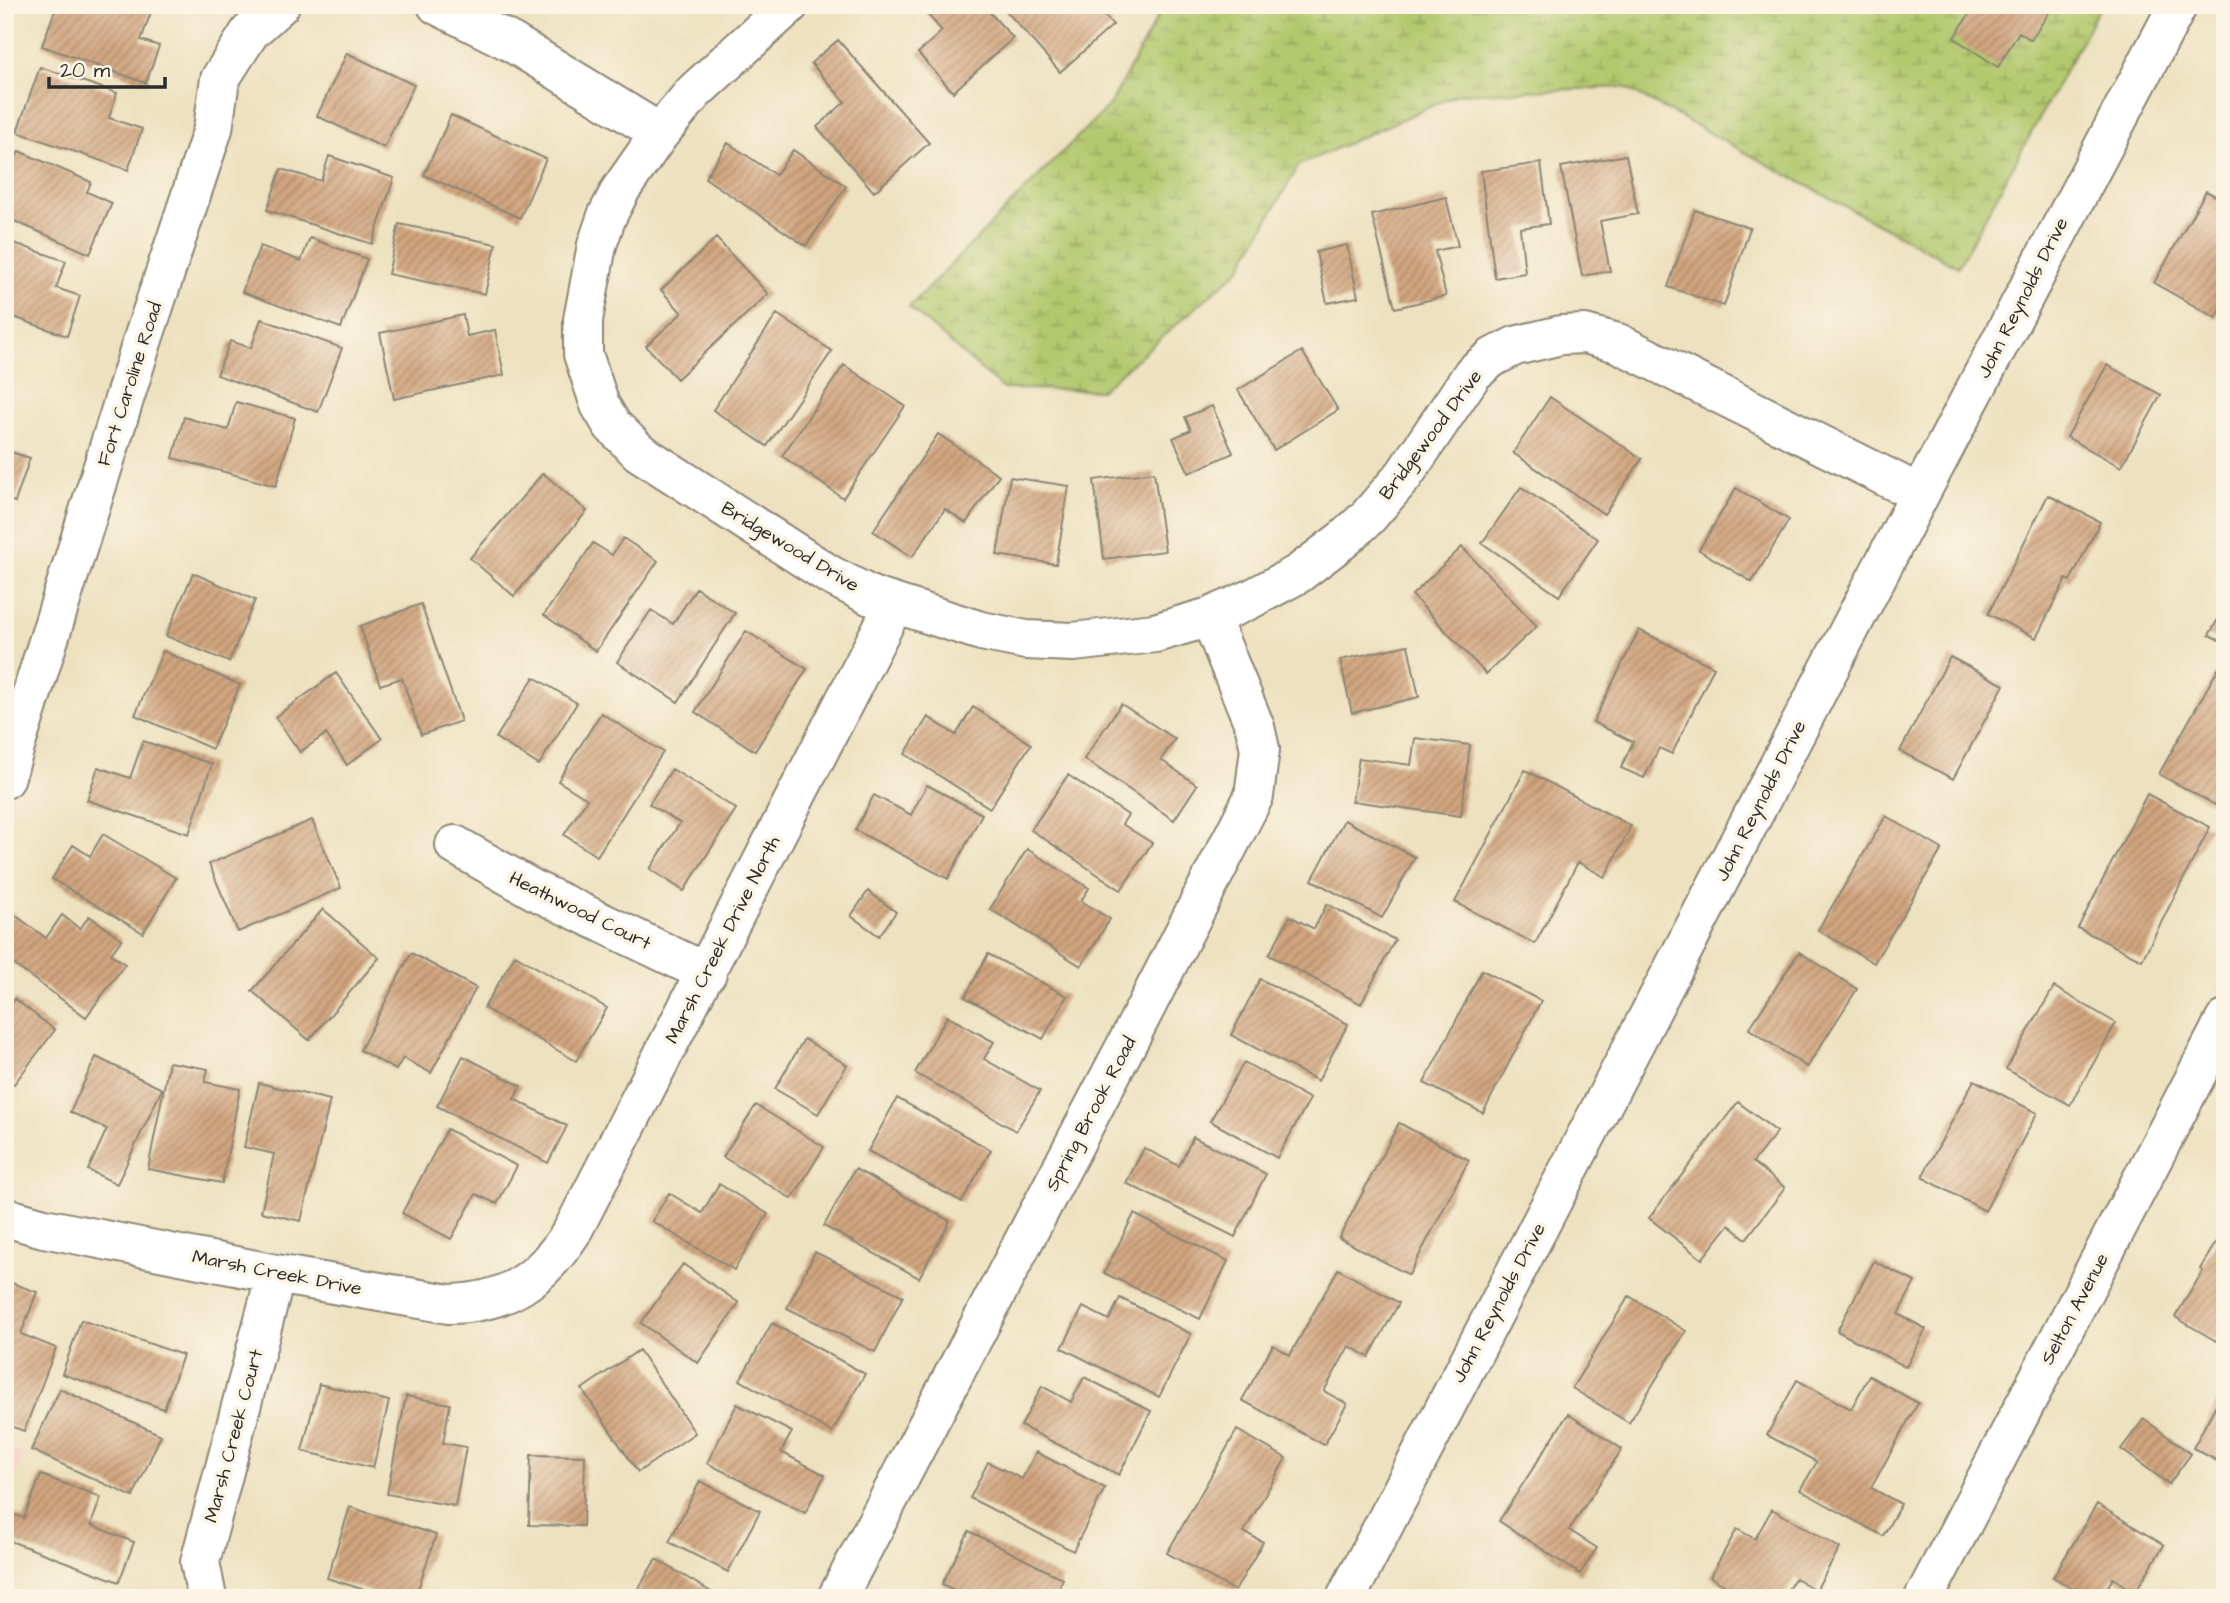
<svg xmlns="http://www.w3.org/2000/svg" width="2230" height="1603" font-family="'Architects Daughter',sans-serif">
<defs>
<pattern id="wetland-marsh" width="20" height="14" patternUnits="userSpaceOnUse" patternTransform="scale(1.75)"><rect width="20" height="14" fill="#b3c96e"/><path d="M1 5h8M5 5V1M11 12h8M15 12V8" fill="none" stroke="#92a35b"/></pattern>
<pattern id="building-hatch" width="6" height="6" patternUnits="userSpaceOnUse" patternTransform="scale(1.75)"><rect width="6" height="6" fill="#d1a57f"/><path d="M-1 1l2-2M0 6l6-6M5 7l2-2" fill="none" stroke="#aa8768"/></pattern>
</defs>
<rect width="100%" height="100%" fill="#fcf5e5"/>
<filter id="ink" filterUnits="userSpaceOnUse"><feTurbulence type="fractalNoise" baseFrequency=".0143" numOctaves="2"/><feDisplacementMap in="SourceGraphic" scale="14" xChannelSelector="R" yChannelSelector="G"/><feConvolveMatrix kernelMatrix="1 2 1 2 8 2 1 2 1" color-interpolation-filters="sRGB"/></filter>
<filter id="wash" filterUnits="userSpaceOnUse"><feTurbulence type="fractalNoise" baseFrequency=".00686" numOctaves="4" result="noise"/><feDisplacementMap in="SourceGraphic" scale="28" xChannelSelector="R" yChannelSelector="G"/><feGaussianBlur stdDeviation="1.57" result="paint"/><feColorMatrix in="noise" values="0 0 0 0 0 0 0 0 0 0 0 0 0 0 0 0 0 1.4 0 .05"/><feComposite in="paint" operator="in"/></filter>
<g filter="url(#wash)">
<rect width="100%" height="100%" fill="#ede1bf"/>
<!-- built -->
<path fill="#f7d1c8" d="M5,1447L23,1453L5,1510Z"/>
<!-- wetland -->
<path fill="url(#wetland-marsh)" stroke="#6f7a4c" stroke-width="2" d="M1164,5H2101L1958,267L1624,87L1458,94L1299,165L1239,270L1101,390L1003,389L909,307L1111,103Z"/>
<g id="blocks">
<!-- building -->
<path fill="url(#building-hatch)" d="M57,5H130L151,12L141,40L159,46L146,83L42,46Z
M927,5H983L1013,38L953,92L918,53L942,31L923,9Z
M1001,5H1095L1113,25L1060,72Z
M1975,5H2054L2031,40L2019,32L1998,67L1954,38Z
M838,40L929,143L874,192L817,127L845,102L811,63Z
M347,53L414,85L384,148L317,116Z
M40,67L117,93L109,118L142,129L128,170L17,132Z
M451,115L546,159L520,218L424,175Z
M728,143L776,175L793,150L846,186L806,246L705,178Z
M19,151L91,182L87,192L112,203L90,254L5,217V182Z
M1626,155L1638,214L1600,221L1610,271L1582,276L1561,167Z
M329,156L394,178L372,244L267,210L281,169L321,181Z
M1541,163L1549,224L1520,228L1525,273L1495,278L1481,171Z
M2206,191L2225,201V303L2216,318L2154,283Z
M1446,197L1458,246L1435,251L1446,296L1395,308L1372,215Z
M1695,210L1750,228L1724,306L1668,287Z
M399,224L496,244L485,294L388,274Z
M310,238L367,259L341,328L242,292L260,246L301,261Z
M716,238L768,294L677,379L646,346L682,313L661,290Z
M5,240L66,261L56,288L80,296L67,336L5,314Z
M1347,245L1358,297L1327,303L1316,252Z
M777,314L832,351L767,446L713,410Z
M463,315L467,336L495,330L504,375L394,399L380,333Z
M261,319L342,348L318,412L217,375L230,341L251,348Z
M1302,351L1338,410L1274,450L1238,390Z
M844,365L905,406L843,498L782,456Z
M2107,365L2161,395L2121,467L2067,437Z
M1550,397L1642,459L1604,514L1513,453Z
M236,402L295,418L276,486L173,458L184,417L228,430Z
M1212,406L1233,453L1189,473L1173,438L1191,430L1185,417Z
M938,434L999,475L966,523L945,509L912,557L873,531Z
M5,450L30,458L15,502L5,499Z
M1154,472L1165,551L1104,559L1094,480Z
M543,473L587,511L514,596L470,558Z
M1010,477L1069,486L1056,564L997,555Z
M1521,487L1598,539L1559,596L1482,543Z
M1736,488L1789,520L1752,582L1699,550Z
M2048,495L2100,522L2070,581L2066,579L2036,638L1988,614Z
M623,538L658,561L596,651L544,615L593,543L612,555Z
M1462,547L1537,626L1486,674L1412,595Z
M193,573L255,600L229,662L166,636Z
M696,588L735,613L678,702L617,662L651,610L673,624Z
M421,604L461,721L421,735L402,678L380,685L360,626Z
M2225,607V643L2209,635Z
M1639,630L1714,667L1672,754L1659,748L1644,778L1621,768L1633,742L1593,722Z
M746,631L807,669L755,751L695,712Z
M1408,645L1419,697L1352,713L1340,660Z
M163,651L240,685L212,749L135,715Z
M1950,657L2004,685L1953,779L1900,751Z
M2218,669L2225,673V786L2215,805L2159,774Z
M336,673L382,739L347,765L326,734L300,752L275,717Z
M534,677L577,703L539,765L496,738Z
M1121,704L1175,739L1161,760L1197,785L1174,820L1084,759Z
M973,707L1031,744L990,808L905,754L928,717L956,735Z
M601,713L663,752L597,856L564,835L587,799L558,781Z
M1415,738L1470,745L1461,816L1352,801L1359,758L1411,765Z
M143,741L212,764L189,834L87,800L98,767L130,778Z
M672,769L736,809L684,891L650,869L680,823L649,804Z
M1525,770L1631,826L1605,877L1578,862L1535,944L1455,902Z
M1068,775L1128,815L1122,824L1152,843L1121,890L1031,830Z
M927,785L982,814L948,879L855,830L874,795L911,815Z
M2147,794L2210,827L2142,960L2078,928Z
M1886,816L1942,849L1874,963L1818,930Z
M312,820L341,888L238,932L209,864Z
M1344,820L1415,857L1382,918L1312,880Z
M103,834L176,878L143,933L52,879L73,845L90,856Z
M1027,849L1089,888L1081,901L1110,919L1081,966L990,909Z
M868,891L896,912L879,936L851,916Z
M1327,904L1395,940L1361,1004L1269,955L1290,916L1314,929Z
M323,909L379,958L309,1040L252,991Z
M11,912L46,938L62,915L80,929L89,916L122,939L111,954L125,964L86,1017L5,958V920Z
M1799,952L1857,989L1807,1067L1749,1029Z
M411,953L476,988L431,1073L403,1058L396,1070L360,1050Z
M988,954L1067,996L1043,1039L965,997Z
M515,955L607,1008L576,1061L484,1008Z
M1482,970L1541,1001L1483,1113L1424,1083Z
M1260,979L1348,1024L1318,1081L1231,1035Z
M2054,987L2116,1023L2070,1105L2006,1069Z
M15,999L55,1030L14,1084L5,1078V1011Z
M947,1016L994,1042L984,1059L1040,1091L1016,1131L915,1073Z
M804,1039L847,1065L818,1114L775,1089Z
M463,1056L521,1086L514,1099L567,1126L548,1163L437,1106Z
M96,1057L162,1089L117,1184L88,1170L107,1129L70,1112Z
M169,1062L208,1069L205,1082L240,1089L222,1183L148,1169Z
M1244,1062L1310,1099L1277,1158L1210,1121Z
M1974,1080L2037,1113L1985,1211L1922,1177Z
M259,1083L330,1100L301,1221L261,1212L274,1154L244,1147Z
M897,1098L991,1150L962,1202L868,1151Z
M1738,1102L1777,1132L1753,1162L1785,1188L1746,1239L1729,1225L1702,1259L1649,1218Z
M756,1105L824,1147L792,1199L723,1157Z
M1399,1123L1469,1160L1409,1275L1339,1238Z
M447,1129L517,1166L497,1204L476,1194L451,1239L402,1213Z
M1193,1137L1266,1174L1235,1237L1126,1183L1144,1148L1179,1166Z
M855,1169L950,1221L919,1278L824,1226Z
M719,1184L768,1214L734,1270L652,1221L669,1193L702,1213Z
M1134,1214L1228,1261L1200,1319L1104,1273Z
M2225,1227V1326L2216,1341L2175,1317L2203,1271L2200,1269Z
M815,1252L903,1296L875,1352L787,1308Z
M1874,1261L1915,1282L1898,1314L1926,1329L1906,1367L1837,1331Z
M683,1264L739,1303L698,1363L641,1323Z
M1338,1269L1399,1303L1369,1357L1349,1346L1324,1391L1347,1404L1324,1445L1242,1400L1273,1345L1290,1355Z
M6,1281L37,1292L21,1334L56,1348L24,1431L5,1424Z
M1629,1296L1686,1331L1629,1423L1572,1388Z
M1120,1298L1191,1334L1159,1397L1062,1348L1083,1307L1109,1320Z
M81,1320L183,1355L164,1409L62,1374Z
M772,1323L865,1374L832,1432L740,1380Z
M639,1350L695,1433L638,1472L582,1389Z
M1869,1376L1918,1403L1871,1488L1901,1504L1883,1536L1800,1490L1817,1462L1767,1435L1797,1380L1851,1409Z
M1084,1377L1151,1411L1119,1475L1021,1426L1042,1386L1071,1402Z
M319,1384L389,1401L373,1468L302,1451Z
M2225,1388V1465L2193,1448Z
M60,1389L161,1435L133,1497L31,1450Z
M406,1396L450,1404L443,1443L466,1447L455,1506L387,1494Z
M737,1404L792,1432L781,1452L825,1475L805,1513L707,1463Z
M1568,1414L1622,1449L1569,1530L1597,1548L1580,1574L1499,1521Z
M2144,1419L2191,1454L2169,1484L2121,1449Z
M1237,1430L1286,1458L1244,1532L1263,1542L1235,1591L1167,1553Z
M1036,1452L1105,1488L1073,1551L970,1498L988,1462L1022,1479Z
M531,1455L585,1456L583,1526L529,1525Z
M41,1475L101,1497L91,1525L134,1542L119,1582L5,1539V1524L9,1513L24,1518Z
M700,1481L760,1511L728,1572L669,1542Z
M2097,1504L2164,1545L2135,1592L2113,1578L2101,1598H2088L2053,1577Z
M350,1507L436,1535L415,1598H390L327,1578Z
M1772,1509L1840,1548L1816,1590L1795,1578L1783,1598H1723L1729,1588L1710,1577L1737,1529L1755,1539Z
M969,1531L1063,1579L1054,1598H970L942,1584Z
M656,1559L721,1598H633Z"/>
</g>
</g>
<g filter="url(#ink)">
<use href="#blocks" fill-opacity="0" stroke="#8c8675" stroke-width="2"/>
<g fill="none" stroke-linecap="round" stroke-linejoin="round">
<defs>
<path id="minor" d="M437,5L511,42L660,133
M789,5L694,92L660,133L621,189L607,216L597,245L583,320V354L600,405L612,425L639,452L830,575L871,596L981,631L1026,640L1073,642L1155,633L1210,617L1249,600L1298,574L1344,539L1367,518L1404,475L1473,373L1493,357L1515,346L1561,335L1585,334L1618,343L1920,494
M5,779L142,342L213,129L220,79L250,32L280,5
M455,845L534,890L707,973
M5,1217L44,1228L276,1274L449,1304C508,1303 542,1279 573,1230L894,605
M207,1598L200,1562L276,1274
M837,1598L1132,1034L1254,796L1260,749L1255,727L1210,617
M1346,1598L1920,494L2178,5
M1924,1598L2225,1020"/>
</defs>
<!-- minor casing -->
<use href="#minor" stroke="#8c8675" stroke-width="42"/>
<!-- minor -->
<use href="#minor" stroke="#fff" stroke-width="38"/>
</g>
</g>
<g text-anchor="middle" dominant-baseline="central" stroke-width="7" stroke-linejoin="round" paint-order="stroke">
<!-- street labels -->
<g font-size="19" fill="#2b2b2b" stroke="#fcf5e5">
<text transform="translate(2023 298) rotate(-63)">John Reynolds Drive</text>
<text transform="translate(130 384) rotate(-72)">Fort Caroline Road</text>
<text transform="translate(1431 435) rotate(-53)">Bridgewood Drive</text>
<text transform="translate(790 547) rotate(31)">Bridgewood Drive</text>
<text transform="translate(1761 801) rotate(-63)">John Reynolds Drive</text>
<text transform="translate(580 911) rotate(26)">Heathwood Court</text>
<text transform="translate(723 940) rotate(-63)">Marsh Creek Drive North</text>
<text transform="translate(1091 1114) rotate(-62)">Spring Brook Road</text>
<text transform="translate(277 1273) rotate(11)">Marsh Creek Drive</text>
<text transform="translate(1499 1303) rotate(-62)">John Reynolds Drive</text>
<text transform="translate(2075 1309) rotate(-62)">Selton Avenue</text>
<text transform="translate(234 1436) rotate(-75)">Marsh Creek Court</text>
</g>
</g>
<!-- margin -->
<rect width="2230" height="1603" fill="none" stroke="#fcf5e5" stroke-width="28"/>
<!-- scale -->
<path d="M49 77v10h116v-10" fill="none" stroke="#2b2b2b" stroke-width="3.5"/>
<text x="60" y="77" font-size="21" fill="#2b2b2b" stroke="#fcf5e5" stroke-width="5" paint-order="stroke">20 m</text>
</svg>
